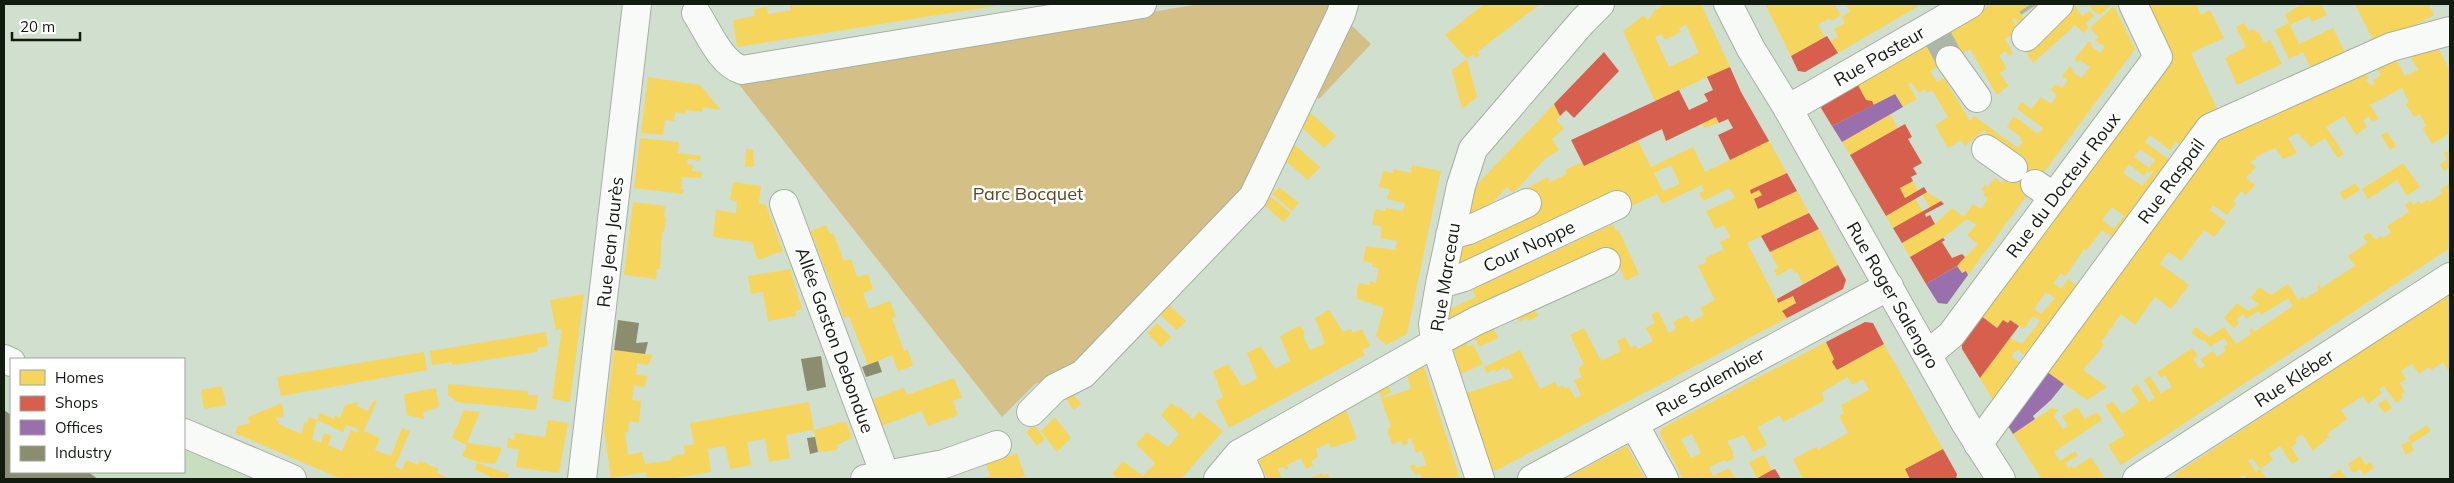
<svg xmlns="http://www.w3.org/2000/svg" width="2454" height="483" font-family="Mulish,sans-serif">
<rect width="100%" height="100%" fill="#d1dfce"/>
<!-- built -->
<path fill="#c7dec1" d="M4,369L11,372V472H184V443L270,479H4Z"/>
<!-- green -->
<path fill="#d4bf87" d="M1199,4H1334L1246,192L1082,368L1035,384L1002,417L737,82Z
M1348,22L1371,44L1319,99L1313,92Z"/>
<!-- homes -->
<path fill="#f6d55c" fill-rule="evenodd" d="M790,4H1000V5L737,47L733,20L755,16L754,9L767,7L768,14L791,10Z
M1484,4H1540L1477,52L1480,55L1476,58L1473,54L1467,59L1477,97L1462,109L1452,70L1467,59L1445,35Z
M1665,4H1701L1730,67L1655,101L1623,31L1644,15L1648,21L1654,11ZM1686,25L1699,53L1669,67L1655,37L1662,34L1665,40L1681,32L1679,28Z
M1765,4H1834L1841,15L1832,21L1830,18L1818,25L1825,37L1791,56Z
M1846,4L1862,5L1922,4L1838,53L1831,41L1838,37L1834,29L1845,23L1842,16L1850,12Z
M1992,4H2039L2021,15L2028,26L2022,29L2015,18L2012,19L2025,41L2015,33L2005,39L2013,53L2009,56L2006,51L1999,55L2007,69L2000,73L2008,86L1997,95L1970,49L1930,71L1937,82L1944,78L1970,121L1974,116L2018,148L2023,142L2020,140L2021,137L2007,127L2014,116L2038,134L2043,128L2017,109L2022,102L2031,109L2041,97L2051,104L2057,95L2051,90L2055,84L2062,88L2068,80L2062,76L2070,66L2073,69L2072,71L2081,78L2090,67L2080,60L2078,63L2074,60L2089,41L2092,44L2091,46L2100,53L2105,47L2095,40L2098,37L2090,28L2114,6L2135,49L1968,275L1966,271L1962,273L1957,266L1978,244L1967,235L1976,225L1967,219L1943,238L1910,257L1902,243L1935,224L1952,208L1964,217L1973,204L1981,209L1988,198L1983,195L1985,192L1982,189L1985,185L1988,187L1995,178L2002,183L2014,167L1996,142L1984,130L1965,146L1961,140L1948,148L1935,125L1948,117L1932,90L1927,93L1925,89L1919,93L1911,82L1908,84L1917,99L1903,107L1895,94L1874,105L1872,101L1866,100L1857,83Z
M2074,4L2082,16L2090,11L2094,16L2086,23L2088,28L2084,33L2075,25L2033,63L2023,48Z
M2090,4H2112L2100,15L2092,10Z
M2147,4H2196L2201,15L2210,10L2224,38L2191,53L2219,113L2186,149L2176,142L2170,150L2150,135L2145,142L2175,164L2119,242L2102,230L2086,251L2084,249L2065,277L2061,273L2054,283L2061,289L2068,279L2083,290L2031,360L2018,350L2016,352L2014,351L2012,357L2026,367L1996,405L1980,378L2010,338L2022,344L2040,321L2033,316L2024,329L2010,320L2008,323L2003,320L1997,328L1980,315L2172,56ZM2140,149L2155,160L2149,168L2134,157ZM2129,164L2144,176L2147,171L2149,173L2152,170L2154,171L2142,186L2123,173ZM2112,207L2124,216L2114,229L2102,220ZM2046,292L2055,298L2041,314L2034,309Z
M2297,4H2321L2327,15L2312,22L2309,16L2290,25L2299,44L2333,28L2348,59L2314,74L2303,52L2289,59L2275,30L2289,23L2285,14L2299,6Z
M2355,4H2429L2434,15L2376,46Z
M2244,23L2249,31L2253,29L2259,33L2264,43L2270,40L2282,64L2237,85L2225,58L2246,47L2236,27Z
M2437,45L2450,71V133L2432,144L2423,129L2426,126L2420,114L2414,117L2406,104L2409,102L2402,88L2370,105L2379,119L2372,122L2369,116L2363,120L2367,127L2356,135L2344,116L2326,127L2344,154L2338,158L2325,138L2311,147L2298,133L2288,138L2297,153L2283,159L2275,148L2255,157L2257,159L2250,162L2256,167L2246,178L2255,185L2246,195L2241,191L2233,201L2236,204L2227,215L2213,205L2210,210L2226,222L2214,237L2204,230L2181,261L2169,252L2160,264L2189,285L2171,309L2155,297L2135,325L2121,314L2101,342L2104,345L2083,370L2107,387L2087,400L2043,369L2216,134L2364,69L2369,78L2366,80L2372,86L2375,83L2373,80L2381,75L2375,65L2395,57L2405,76L2418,70L2408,52Z
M648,77L700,85L721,110L703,107L702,112L686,110V114L675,112L674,121L665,120L663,135L641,133Z
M1554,104L1560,116L1556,120L1564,128L1552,139L1559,150L1546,158L1513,193L1507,187L1480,215L1465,222L1472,190Z
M1303,106L1336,136L1324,148L1295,121Z
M1890,114L1898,128L1850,155L1842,142Z
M1716,117L1719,123L1704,128L1702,124Z
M2387,132L2396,146L2390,150L2381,135Z
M640,138L679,142L678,153L701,156L700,161L688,159L687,164L693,165L692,171L702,172L701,178L682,177L681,189H684L683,194L634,188Z
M1287,138L1320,167L1308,180L1279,155Z
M1638,141L1651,167L1693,147L1705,172L1769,141L1787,173L1750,190L1751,194L1759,190L1762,195L1754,199L1758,209L1797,191L1809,213L1747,243L1778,303L1793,296L1796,303L1782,311L1787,318L1497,470H1491L1467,393L1513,378L1509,369L1506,370L1504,367L1496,372L1495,369L1486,373L1484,367L1520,350L1540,389L1555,382L1558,388L1563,385L1565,389L1569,387L1575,398L1581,395L1574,380L1582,377L1578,368L1584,364L1570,335L1584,328L1601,361L1621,351L1617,341L1625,337L1631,348L1636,345L1638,349L1653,341L1646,328L1655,323L1651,315L1658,311L1669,333L1676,329L1673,322L1687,315L1691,322L1704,315L1700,308L1715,300L1698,266L1707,262L1705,258L1722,250L1725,253L1720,242L1730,237L1724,225L1715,229L1706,211L1735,198L1730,188L1703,201L1699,193L1704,191L1702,185L1662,204L1657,194L1615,214L1454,272L1461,241L1529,192L1527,188L1548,177L1550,182L1567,174L1565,170L1582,162L1584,166ZM1671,165L1680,184L1663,191L1654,173Z
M746,149L753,150L754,167L745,166Z
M2450,150V167L2444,171L2440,164L2447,160L2444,153Z
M2403,163L2420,187L2407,196L2397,180L2368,199L2362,189Z
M1412,165L1441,171L1407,334L1386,345L1376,336L1384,308L1357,299V289L1359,283L1369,285L1370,281L1376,283L1379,268L1372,267L1373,263L1363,261L1366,246L1395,250L1397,241L1380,238L1382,227L1372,224L1375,209L1385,211L1386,208L1403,211L1405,203L1387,199L1390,189L1379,187L1383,171L1393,173V169L1411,173Z
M1913,181L1918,191L1905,198L1900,188Z
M733,182L761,186L759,203L766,205L783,251L758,260L752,242L713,237L716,210L736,213L737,201L730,200Z
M2355,183L2360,190L2344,200L2340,193Z
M2450,183V248L2121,465L2108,445L2125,435L2105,406L2113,401L2122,414L2139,402L2131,389L2137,384L2149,402L2155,398L2144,380L2150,376L2161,394L2168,389L2172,387L2165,375L2161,378L2157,372L2192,348L2198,356L2193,359L2200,369L2205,366L2200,359L2213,351L2217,357L2226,351L2224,347L2228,344L2224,338L2210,347L2205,340L2203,341L2191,333L2196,327L2209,337L2224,327L2236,344L2251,334L2249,330L2252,328L2254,332L2293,306L2288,298L2261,315L2259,311L2246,319L2243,314L2236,319L2239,324L2234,328L2224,318L2237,303L2248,311L2259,304L2251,298L2259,287L2271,295L2288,284L2298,300L2303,296L2305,299L2319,290L2317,286L2319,284L2321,288L2355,266L2348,256L2367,243L2363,236L2369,232L2375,240L2381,236L2383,238L2391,233L2387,226L2409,212L2405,205L2411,201L2413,205L2419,201L2421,204L2428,200L2430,202L2442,193L2440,190Z
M1279,187L1299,203L1292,211L1272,194Z
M1927,192L1941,201L1930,208L1922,194Z
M1271,197L1291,213L1284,222L1264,205Z
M1915,198L1923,212L1893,228L1886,216Z
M633,202L665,206L664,217H666L664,232L662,231L660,269H657L656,279L624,275Z
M1613,224L1617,232L1619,231L1639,274L1626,281L1612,252L1447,329L1446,311L1476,297L1471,286L1485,271L1490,282L1503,276L1500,269L1509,264L1513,272L1518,269L1515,262L1524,257L1528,264Z
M826,225L830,234L833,233L844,261L851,259L857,277L868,274L873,289L863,293L869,309L890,301L896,317L892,318L904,351L908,350L913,366L898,371L892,355L868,365L849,316L844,318L814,239L811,240L808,232Z
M1819,229L1838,265L1803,284L1797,272L1794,273L1791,268L1777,276L1774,270L1778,268L1770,252Z
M790,269L802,309L795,311L796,316L768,321L763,292L751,294L748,276Z
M2450,292V368L2448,370L2443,362L2431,370L2429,367L2419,374L2412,364L2401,371L2406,379L2400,383L2405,392L2401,394L2403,398L2396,403L2384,386L2379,389L2382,393L2368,404L2363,396L2341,410L2347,419L2327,434L2329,437L2313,451L2302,434L2295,439L2297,443L2291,447L2299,460L2292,464L2280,446L2269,454L2273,460L2260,469L2267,479H2247L2244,475L2238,479H2177L2174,475ZM2252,458L2260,469L2256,472L2248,461Z
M584,294L570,402L552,399L562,329L556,330L550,300Z
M1531,302L1538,316L1529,321L1527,318L1519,322L1512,310Z
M1169,305L1186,321L1177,330L1160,315Z
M1329,310L1343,332L1351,329L1353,333L1362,329L1370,346L1362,350L1365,355L1229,428L1216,401L1223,397L1213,371L1228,364L1242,386L1249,383L1257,378L1247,353L1261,346L1275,369L1290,361L1280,336L1301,325L1305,334L1303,336L1310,350L1325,343L1315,318Z
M1490,320L1498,338L1479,347L1470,329Z
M1157,323L1171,337L1161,347L1147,333Z
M546,332L548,346L537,348V352L452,365V362L432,365L430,351Z
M1465,340L1468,347L1473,344L1483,364L1461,374L1452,345Z
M1826,342L1834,359L1832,362L1837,370L1884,344L1943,449L1905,469L1910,479H1803L1793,459L1816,447L1818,450L1848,433L1839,416L1844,413L1841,405L1869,390L1863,379L1852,385L1848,377L1822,392L1824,401L1783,422L1780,415L1758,427L1767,445L1753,452L1744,435L1727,441L1733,452V459L1726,462L1725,460L1709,467L1713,476L1729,468L1735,478L1683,479L1660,434L1662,428ZM1692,434L1701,453L1691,458L1681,439Z
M614,350L653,355L648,365L637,363L636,375L647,376L645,387L634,385L632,400L641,401L639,423L629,421L628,433L625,432L628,455L642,452L645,464L672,460L671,457L685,454L684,446L694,444L690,423L809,402L814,430L786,435L790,458L769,462L765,439L747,442L751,465L730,469L725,446L708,449L711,472L669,479H647L646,472L611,478L604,430Z
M424,352L427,370L281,396L277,377Z
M1418,365L1424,367L1460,479H1422L1420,473L1416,475L1409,466L1415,464L1416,468L1426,465L1422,451L1416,453L1411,438L1407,439L1408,443L1403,446L1401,441L1392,444L1387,429L1391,427L1381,399L1411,389L1406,372Z
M954,378L962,398L953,401L958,415L928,426L922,411L881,426L871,400L904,388L907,395Z
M1387,382L1391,392L1381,398L1377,387Z
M448,384L528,391V395H538L536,410L457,402L448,395Z
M222,386L226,405L204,409L201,390Z
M436,388L439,407L423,412L424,419L407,415L404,394Z
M1069,389L1081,404L1074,410L1063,395Z
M2386,399L2392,408L2384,413L2378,404Z
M374,400L377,401L364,431L380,438L375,450L391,456L402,428L410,431L395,466L402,470L406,460L418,465L420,461L439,469L437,473L451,479H341L235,433L238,426L250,423L248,417L282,403L284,416L276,418V420L280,422L278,424L302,434L304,422L307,423L309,417L317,420L312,439L321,443L324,433L332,436L328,445L342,451L351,430L357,433L359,429L346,425L343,432L317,420L320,413L334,419L335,415L340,418L345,405L358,402L357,406L368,411Z
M1171,403L1179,409L1180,407L1193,419L1199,411L1223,431L1181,479H1118L1112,474L1123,461L1143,476L1155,463L1136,444L1147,432L1168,447L1179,434L1161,415Z
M1344,405L1357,439L1331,448L1329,443L1316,449L1318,457L1311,461L1313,466L1306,469L1301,458L1287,465L1288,469L1285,470L1284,467L1278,469L1282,479H1267L1257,457Z
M2077,407L2085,419L2097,412L2102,420L2054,452L2060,461L2075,451L2078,456L2065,463L2069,468L2072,466L2073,469L2091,457L2104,477L2100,479H2042L2013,434L2052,408L2059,410L2053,415L2063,429L2068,426L2062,416Z
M464,410L480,412L467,443L502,448L495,464L478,462L462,456L467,445L452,438Z
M1055,417L1071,438L1057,452L1041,431Z
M548,420L568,423L559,473L516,467L519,449L507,448L508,438L514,440L515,433L545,437Z
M846,421L852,438L837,445V450L818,452L814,430Z
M1034,425L1045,439L1037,446L1026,432Z
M2427,425L2431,431L2411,444L2408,437Z
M2409,441L2414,450L2406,455L2401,445Z
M1627,446L1645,479H1564Z
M1017,453L1025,476L1017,479H980L990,476L986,464Z
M1764,455L1772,470L1757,478L1749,462Z
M2360,456L2366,465L2370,462L2374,468L2364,475L2360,469L2353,473L2348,464Z
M477,463L509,474L507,479H489L490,476L475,470Z
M2340,469L2346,478L2329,479L2328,478Z
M1322,473L1323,476L1328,474L1330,478L1308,479Z"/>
<!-- shops -->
<path fill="#d6604d" d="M1827,36L1838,53L1805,72L1798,71L1791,56Z
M1604,52L1619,71L1574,118L1566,110L1560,116L1554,104Z
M1730,67L1741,92L1769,141L1730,160L1718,135L1733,128L1728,119L1719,123L1716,117L1666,141L1662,129L1584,166L1571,140L1679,90L1689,110L1708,101L1704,94L1713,90L1707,77Z
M1857,83L1866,100L1872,101L1874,105L1832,126L1821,108L1824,102Z
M1905,124L1912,137L1908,139L1922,163L1913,168L1917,174L1911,177L1913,181L1900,188L1905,198L1924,187L1927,192L1886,216L1850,155Z
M1787,173L1797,191L1758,209L1754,199L1762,195L1759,190L1751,194L1750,190Z
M1941,201L1944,204L1925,214L1926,217L1930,215L1935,224L1902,243L1893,228Z
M1809,213L1819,229L1770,252L1761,236Z
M1943,238L1945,240L1942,242L1952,258L1962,254L1965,257L1957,266L1926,284L1910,257Z
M1838,265L1846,280L1843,289L1787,318L1782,311L1796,303L1793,296L1778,303L1777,299Z
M1980,315L1997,328L2003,320L2008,323L2010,320L2019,326L1980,378L1962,349V340Z
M1865,322L1873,323L1884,344L1837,370L1832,362L1834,359L1826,342Z
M1943,449L1957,474L1956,479H1910L1905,469Z
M1775,469L1781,479H1756L1772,470Z"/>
<!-- offices -->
<path fill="#9970ab" d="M1895,94L1903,107L1842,142L1832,126Z
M1957,266L1962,273L1966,271L1968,275L1947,304L1938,303L1926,284Z
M2043,369L2064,384L2051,400L2033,416L2035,419L2013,434L2008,426Z"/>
<!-- industry -->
<path fill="#8c8c6e" d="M618,320L639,323L636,343L648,342L645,354L614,350Z
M821,356L826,387L807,391L801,359Z
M878,361L882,372L866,377L862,367Z
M4,410L11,415V472H88L98,479H4Z
M815,437L818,452L810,454L807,438Z"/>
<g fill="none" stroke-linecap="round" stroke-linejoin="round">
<!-- minor-tunnel -->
<path stroke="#abb8a8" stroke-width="28" stroke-dasharray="28 14" stroke-linecap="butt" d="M2031,4L2033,7
M1937,36L1950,60"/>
<defs>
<path id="minor" d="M696,13C708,31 720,63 742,70L1142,4
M2026,37L2059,4
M1950,60L1977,98
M1788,109L1970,4
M1986,149L2013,168
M2035,184L2054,197
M784,204L885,475
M1450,235L1469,230L1527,203
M1440,284L1464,277L1617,205
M1928,354L1951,335L2158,57L2133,4
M4,359L11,362
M1031,412L1055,388L1083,374L1253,197L1341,14L1344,4
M1634,424L1664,479
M184,433L292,479
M1978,444L2210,128L2391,47L2450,31
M1239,454L1250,479
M582,479L637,4
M865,479L944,464L997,445
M1218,479L1239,454L1435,343L1433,324L1440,284L1461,186L1473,149L1582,22L1600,4
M1480,479L1435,343L1476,321L1606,262
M1532,479L1889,286
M2137,479L2450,277"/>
<path id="major" d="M1728,4L1751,49L1788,109L1966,424L2001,479"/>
</defs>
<!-- minor casing -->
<use href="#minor" stroke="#a5b0a3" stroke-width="30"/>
<!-- major casing -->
<use href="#major" stroke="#a5b0a3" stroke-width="30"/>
<!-- minor -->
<use href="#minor" stroke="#f8faf8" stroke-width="28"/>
<!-- major -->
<use href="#major" stroke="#f8faf8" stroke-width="28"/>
</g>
<g text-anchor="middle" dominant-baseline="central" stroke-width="5" stroke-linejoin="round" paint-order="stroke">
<!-- street labels -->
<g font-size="18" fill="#121b0f" stroke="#fff">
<text transform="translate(1879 56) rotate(-30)">Rue Pasteur</text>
<text transform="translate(2171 181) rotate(-54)">Rue Raspail</text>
<text transform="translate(2063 185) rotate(-53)">Rue du Docteur Roux</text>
<text transform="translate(610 242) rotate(-84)">Rue Jean Jaurès</text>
<text transform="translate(1529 246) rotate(-25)">Cour Noppe</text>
<text transform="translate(1445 277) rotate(-81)">Rue Marceau</text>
<text transform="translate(1893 295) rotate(60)">Rue Roger Salengro</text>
<text transform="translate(835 340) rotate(70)">Allée Gaston Debondue</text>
<text transform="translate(2294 378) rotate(-33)">Rue Kléber</text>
<text transform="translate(1710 382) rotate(-29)">Rue Salembier</text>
</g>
<!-- park labels -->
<g font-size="18" fill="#5d4722" stroke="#fff">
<text x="1028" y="193">Parc Bocquet</text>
</g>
</g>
<!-- border -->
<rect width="2454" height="483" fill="none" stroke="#121b0f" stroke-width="10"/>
<!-- legend -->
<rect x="10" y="358" width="175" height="115" fill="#ffffff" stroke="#a0a49f"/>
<rect x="20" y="370" width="25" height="15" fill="#f6d55c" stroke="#a0a49f"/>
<text x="55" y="383" font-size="15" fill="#121b0f">Homes</text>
<rect x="20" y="396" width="25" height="15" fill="#d6604d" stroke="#a0a49f"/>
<text x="55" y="408" font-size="15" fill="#121b0f">Shops</text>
<rect x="20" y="420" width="25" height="15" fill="#9970ab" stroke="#a0a49f"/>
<text x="55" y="433" font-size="15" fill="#121b0f">Offices</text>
<rect x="20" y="446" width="25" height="15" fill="#8c8c6e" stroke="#a0a49f"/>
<text x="55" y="458" font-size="15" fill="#121b0f">Industry</text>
<!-- scale -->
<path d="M12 32v8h68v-8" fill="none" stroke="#121b0f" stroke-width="2.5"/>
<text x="20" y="32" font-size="15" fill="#121b0f" stroke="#ffffff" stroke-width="4" paint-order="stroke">20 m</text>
</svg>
